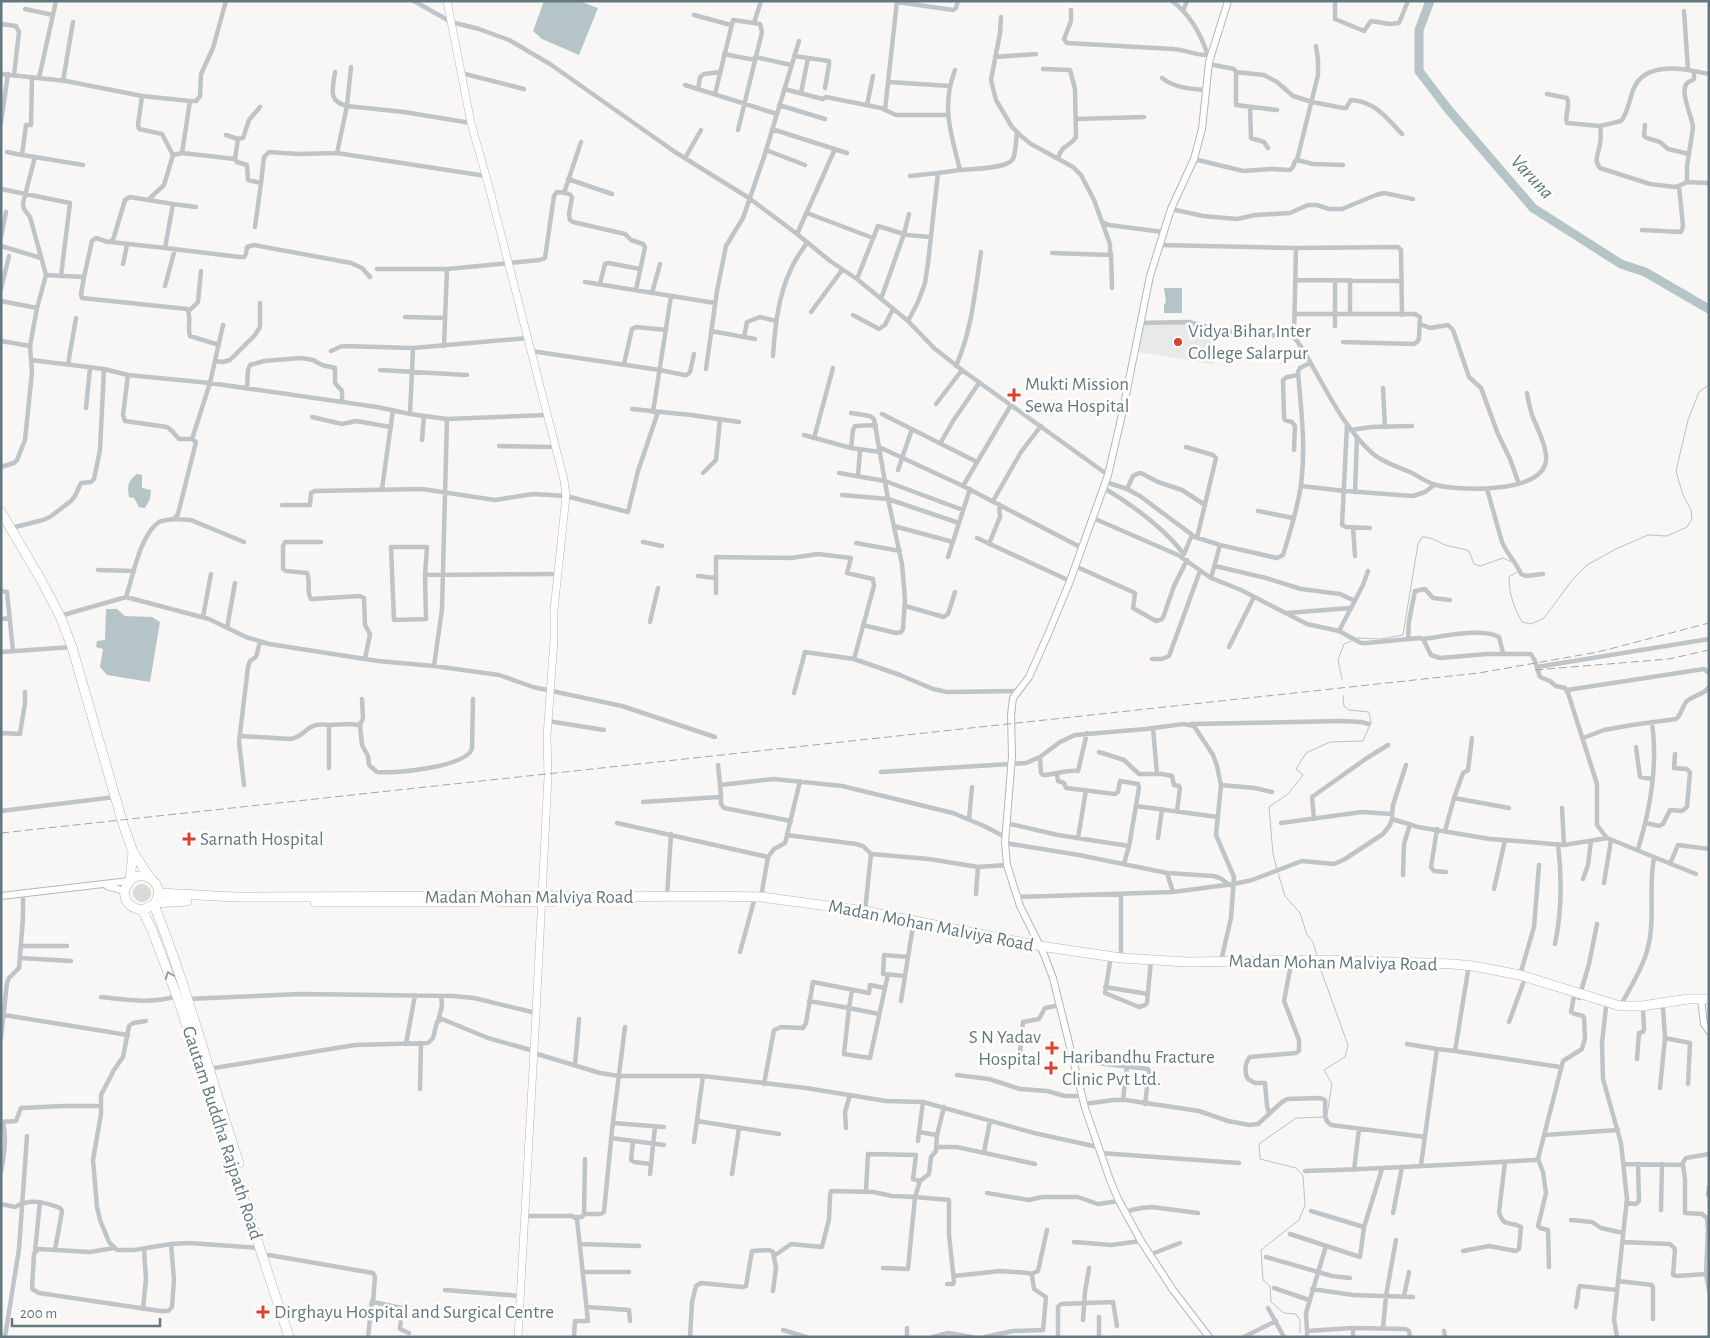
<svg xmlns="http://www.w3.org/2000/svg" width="1710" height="1338" font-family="'Alegreya Sans',sans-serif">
<rect width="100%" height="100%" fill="#f8f7f5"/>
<!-- built -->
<path fill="#e8e9e8" d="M1187,324L1217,331L1213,364L1137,352L1143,325Z"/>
<!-- green -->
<path fill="#d8dcd4" d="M133 893a9 9 0 1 1 18 0a9 9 0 1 1-18 0Z"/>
<!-- water -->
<path fill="#b5c4c6" d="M544,1H579L598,8L579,55L542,39L533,31Z
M1164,288H1182V313H1164V304L1166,303Z
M137,474L142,475V488L151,490L150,499L145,508L139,507L134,498L129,497C127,487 128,480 137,474Z
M106,609H117L125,616L152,617L160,622L150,682L107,675L100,667L103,649L96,647L97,641L105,640Z"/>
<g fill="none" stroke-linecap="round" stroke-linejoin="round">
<!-- stream -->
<path stroke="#b5c4c6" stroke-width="1" d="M1517,572L1509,577C1509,595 1514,607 1522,622L1531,624L1544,618L1573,579L1587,565L1616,549L1648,535L1667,536L1687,527L1692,519L1691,510L1683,495L1676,471L1688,420L1699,392L1709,385
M1357,638L1381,639L1403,635L1418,544L1422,537C1435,537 1439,544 1449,546C1456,548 1462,548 1469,551L1474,564L1480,566L1503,558L1512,562
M1342,679L1338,660L1344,644L1354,640
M1343,696L1344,706L1349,710L1369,712L1371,723
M1277,869L1273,854L1269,807L1288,794L1303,775L1296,769L1306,753L1330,742L1363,741L1369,727
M1278,873L1285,896L1300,913L1307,935L1313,942L1317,956
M1319,965L1348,1045L1345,1057L1324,1070L1332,1084L1327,1115
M1300,1333V1320L1296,1314L1284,1313L1271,1302L1270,1286L1263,1280L1261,1250L1299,1220L1305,1205L1303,1176L1296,1168L1260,1159L1259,1144L1296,1118L1323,1117"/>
<!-- river -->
<path stroke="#b5c4c6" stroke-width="9" d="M1430,1L1419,30V71L1448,109L1533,208L1621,264L1645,272L1709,309"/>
<defs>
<path id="secondary" d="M107,886L124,891
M1,896L129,881
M1701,999L1704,1024L1709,1031
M1209,1337L1173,1290L1141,1241L1119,1201L1110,1180L1085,1108L1053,978L1043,952L1020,906L1007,865L1005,843L1012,756L1011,715L1013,698L1029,677L1049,632L1070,581L1108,475L1121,419L1150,276L1171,209L1194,159L1202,129L1209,62L1228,1"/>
<path id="primary" d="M447,1L471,123L489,187L564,480L566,496L554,610V640L547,736L548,777L536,1013L518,1337"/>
<path id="highway" d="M1,512L40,578L60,616L72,647L123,824L133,852L150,878
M130,880L133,852
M159,893L236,897L525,896L588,897L712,896L761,897L865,911L1040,946L1121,958L1188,962L1329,960L1453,964L1473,966L1520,975L1620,1006H1642L1688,999H1709
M315,902H477
M500,902H552
M155,903L187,901
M154,905C188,989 210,1077 239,1163
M142,910L154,905C170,882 137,864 127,885C124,890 124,895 126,900C129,906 135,909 142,910L152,930L178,999L289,1337"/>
</defs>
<!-- secondary casing -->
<use href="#secondary" stroke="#b1b8bb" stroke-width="8"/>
<!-- primary casing -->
<use href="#primary" stroke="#b2b8bb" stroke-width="8"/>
<!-- highway casing -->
<use href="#highway" stroke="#b2b7ba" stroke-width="10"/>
<!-- street -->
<path stroke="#bec4c7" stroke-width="4.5" d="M414,1L451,22L479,29L509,40L550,64L675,152L749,198L797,234L830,261L857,279L908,321L934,348L962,370L1108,475
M1172,1C1191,15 1201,34 1208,56
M1335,1V19L1364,31L1371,21L1390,24L1399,23L1408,1
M897,2L953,10L956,8L958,1
M25,9L53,15
M1071,10V21L1064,39L1067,43L1173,49C1186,50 1195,55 1207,55
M1183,11L1187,1
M1684,11L1688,70
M694,15L731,25
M1001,17L1000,33L991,80L996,100L1012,127L1021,136L1031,144L1073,167L1081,175L1094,200L1102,222L1109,225L1163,232
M1,24L16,26L19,32L14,75
M724,54L755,60
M794,56L829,61V65L825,88
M755,57L791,65
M995,57L1036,54
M1209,64L1234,69L1236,72V105L1277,110
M1043,69L1070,70L1075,89L1076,137C1069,148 1063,143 1058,158
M335,72C333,89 327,101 347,106L351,67
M1236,72L1264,75L1277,82L1293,96L1312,102L1343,108H1346L1351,100C1374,101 1387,118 1402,134
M461,73L524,89
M1,74L66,81L142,96L190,101
M39,78L56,1
M1162,78C1175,88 1190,89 1207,90
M63,81L73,22
M889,82L949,86
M685,85L777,114
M698,89L700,77L704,74L720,72
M784,89L823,99L826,97L881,108L896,115H947
M801,93L808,58
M715,94L733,20L754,23
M1547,94L1567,98C1571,106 1564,115 1567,123L1600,126L1621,121C1629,111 1629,99 1634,88C1646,60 1686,69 1709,74
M142,96L138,125L139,129L162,134L173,155
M779,105L825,119
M867,105L873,76
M1250,107L1251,138L1264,142L1268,148
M885,110L897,1
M1076,119L1144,117
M1,122L8,74
M1645,125L1644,136L1647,138L1660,142L1668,149L1689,154
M1600,126C1601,132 1601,138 1600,144C1599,152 1593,161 1600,168L1650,184L1675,187L1679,186L1687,182L1709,183
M772,129L847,153
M738,130L762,32L760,24L754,23L761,1
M226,135L238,139L235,159
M238,139L243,138L249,120L260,107
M766,150L805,165
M7,152L22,155
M182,153L235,159L237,162L247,165L248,180L261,183L264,157L269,152L298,154L337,153L347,106L404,112L471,123
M337,153L486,176
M35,157L83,165
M685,158L701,130
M1194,159L1243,171L1271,169L1290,170L1293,167L1295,161L1297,160L1313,164L1343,165
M1297,160L1318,75V60L1316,46
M960,170C971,169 1007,169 1013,159C1016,152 1016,140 1017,132
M910,176L938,173
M568,179L612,194
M1687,182V166L1693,128C1693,118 1679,92 1687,83C1689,81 1692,81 1694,79V71
M1,189L70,203L61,276
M564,193L581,142
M149,199L164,185L173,155L182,153L190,101H196L200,96L201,74L213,48L226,1
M173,204L196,207
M1171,209L1203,216L1237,219L1255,215L1290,213L1308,205H1317L1329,209H1342L1376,195L1384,193L1413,199
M807,213L873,238
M255,227L261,183
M1642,230L1681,232L1683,226L1679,186
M797,234L835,149
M1,237L6,212
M111,242L165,248
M1160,245L1296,248L1398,247L1401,250L1402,315
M1,246L41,258
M1052,253L1110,255V244L1102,222
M1111,253L1112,288
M123,264L127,245
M377,269H447L540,260L545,258L554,196L557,192C562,192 570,193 572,197L569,214L570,220L573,222L625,234L631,240L643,244L645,247L636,290
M46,275L84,277L92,241L96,238L108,242L113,240L125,200L130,197L173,204L165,248L240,257H244L246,254L247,247L254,245L351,263L362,268L370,277
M84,277L81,294L82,298L187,309C192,317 187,327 190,336L219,345
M857,279L878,226L907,235L931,237
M1296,280L1402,281
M585,282L715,303
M600,284L605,264L609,263L640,269
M165,286L175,249
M1,289L9,256
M652,293L660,264
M881,299L904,234L909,214
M1,301L37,308
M189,311L198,302L201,271
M811,312L842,270
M1296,314H1415L1420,317L1419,338L1418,341L1414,344L1343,342
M1350,314V280
M853,315L879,329L885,325L893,309
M405,317L445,318
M908,321L918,302L925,283L928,263L938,173L960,170C951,133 941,107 955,70
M1140,323L1189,322L1222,331L1294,337C1302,347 1308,358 1314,369C1331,399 1346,429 1372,453C1383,463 1399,467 1412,473C1420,477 1427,483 1436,485C1459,491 1535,493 1545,465C1550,452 1537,428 1532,415C1530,408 1528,400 1527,393
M1420,324L1430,328L1448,325L1453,330L1469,377L1481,388L1498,434L1510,459L1519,484
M1335,326V280
M711,331L755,339
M744,337L747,322L760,317L776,321
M1294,337L1296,248
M1,341L30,346
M444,346L447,269
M331,351L342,346L413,348L528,338
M531,351L660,370L684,375H687L690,372L694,354
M773,356C775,327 778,296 791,269C795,259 802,251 807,242
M31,360L104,369L128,375L210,383L377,407L410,414L447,419L546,415
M215,361L223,362L230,360L255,335L260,327V303
M68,364L76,318
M624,364L632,329L636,327L666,330
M956,366C972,330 975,291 981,252
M706,369L717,291L726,246L743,218L764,157L799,41
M380,370L467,375
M247,388L248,370L250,365L264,361L301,358L313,360L322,365L335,368V383L342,391V402
M1383,388L1385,427
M936,404L962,370
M1011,405L963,486L1082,548
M86,408L90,368
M632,409L691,415L739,422
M653,412L671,296
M851,413L870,416L874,419L888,499L902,564L905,599L903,629L901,632L896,633L863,625
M410,414L413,348
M882,414L977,462
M312,417L342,424L356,421L391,427
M876,425L855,426L853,430L851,448L880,452
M1347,425L1342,525L1346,527L1370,528
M1351,430L1372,427L1412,426
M804,435L851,448
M814,438L833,368
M192,439L210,383L223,325
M422,440L424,416
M941,442L953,421L979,383
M499,446L555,447
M879,447L963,486
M1186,447L1213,455L1216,458L1197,538
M1294,450L1295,426L1292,422L1285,420L1284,417L1283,380L1287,377L1298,375
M1,467L14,463L17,460L25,440L32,372L30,346L37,308L46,275L30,217L24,209L23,203L35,157L22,155L26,125H31L32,77
M898,470L912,429
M703,473L716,460L720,419
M839,473L885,481L963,510
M858,476L860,450
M1106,482L1127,489L1140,496L1195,537L1220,545
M1301,486L1345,491L1413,496L1425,492L1434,485
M1104,488C1134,506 1162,526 1184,554
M382,489L393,410
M1127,489L1133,476L1137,474L1141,473L1158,482L1182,490L1205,505
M1487,489L1502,542C1507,554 1516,562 1521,574L1526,576L1543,574
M1355,492L1357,437
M842,495L888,499L959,523
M993,501L1021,452L1041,426
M282,505H310L311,493L315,491L422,489L495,500L533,494L566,496L628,512L638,471L658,412
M1258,511L1293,518
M1093,518L1178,555L1211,578L1241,590L1307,624L1339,631L1361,643H1367L1419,638L1423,639L1431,655L1440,658L1487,654H1531L1535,661L1540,677L1550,681L1556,686L1565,688L1568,693L1597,784V825L1607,838
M174,519L191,520L244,542
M894,526L953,542
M1353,527L1355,556
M11,528L43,520L50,517L71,501L75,496L81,483L91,482L94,479L100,450L104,369
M977,538L1070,581
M321,542H285L283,546V569L286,571L307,573C311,581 306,592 311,599L360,596L364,598L365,625L370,634L365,659
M643,542L662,546
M856,543L900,551
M989,544L1000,517L999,504
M1184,554L1192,535
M948,557L970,489
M1075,566L1135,593L1133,608L1156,621L1162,619L1164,615L1174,586L1187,560
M1215,566L1266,578L1301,589L1340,594L1355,601
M98,570L134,571
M425,575L427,547H391L394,620L426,619L425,575L557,574
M698,576L716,578
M1211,578L1220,545L1277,558L1283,555C1290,532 1298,508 1301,484C1306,446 1301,409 1298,372L1300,368L1310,363
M1,591L7,592L13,651
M716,593V557L791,558L818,554L851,558L847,573L873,579L874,586L854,659L900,675L933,689L947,692L1017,691
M126,597C133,576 140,535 159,522C163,520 169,520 174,519L178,514L196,442L192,439H179L172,431L167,427L125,421L123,415L128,375
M905,606L944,617L948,614L955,592
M1287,613L1350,608
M60,616L126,597L209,619L246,637L269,644L378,661L434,666L499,675L533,687L622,706L715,737
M203,617L211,574
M1,619L10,618
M650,622L658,588
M227,628L235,583
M1339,631L1363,585L1368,571
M1408,639L1409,621L1415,591L1425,589L1433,598L1450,600
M1423,639C1441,637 1483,627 1499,637L1503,653
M1229,647L1254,597
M1,652L72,647
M1152,659H1162L1169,656L1200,571
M434,666L442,609L447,419
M1537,667L1709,639
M1567,690L1704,669L1709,673
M794,693L805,652L854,659
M548,721L604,730
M1191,724L1342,721L1361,722L1369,724
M329,725L348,724L360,725L363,718L362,699
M360,725L362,745L368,756L369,765L377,772C395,774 465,767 472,749L473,699
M1153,728L1157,774
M1,733L20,734L25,703V692
M240,736L291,739C309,735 304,722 329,725V768
M1583,738L1604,730L1632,725L1676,719C1682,714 1682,706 1687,701C1694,695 1704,695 1709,687
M1636,747L1640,777L1653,779
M1099,752L1124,760L1139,774H1162L1172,776L1174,785L1179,786L1180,788L1177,811
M1040,757L1041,773L1043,775C1055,775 1066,769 1078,771L1087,733
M718,765L720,785
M881,772L1026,763L1040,757L1060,742L1075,735L1146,729L1183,724L1194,726L1213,755L1217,766L1221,785L1216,835L1234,877L1231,918L1221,961
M1057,774L1058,781L1064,783L1066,788L1115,794L1118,792L1120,781L1138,784L1139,787L1136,806
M800,781L787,835L856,844L863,846L871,854
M244,785L239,742L248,667L250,661L256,657L260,642
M1221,785L1255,788L1272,792
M721,796V804L724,808L791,821
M1454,798L1509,808
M643,802L719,797L721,795L720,785L774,779L842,786L953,813L984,826L1005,837
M1562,808L1564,845
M1,811L115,797
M1392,815L1393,805L1406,765
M969,819L972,787
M1314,819L1312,797L1367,758L1388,745
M617,823L768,857
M1006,823L1058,835L1129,846
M1281,823L1362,812L1392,814
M1646,823L1659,826L1663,824L1670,810L1682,811L1687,807L1690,773L1687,769L1674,768L1675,754
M1437,829L1431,867L1434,871L1446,872
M1445,831L1454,798L1463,773L1468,770L1472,738
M1078,838L1086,790
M1158,838L1162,809
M1005,843L1079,855L1167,873L1173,892
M1638,849C1651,807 1658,765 1652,722
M1124,864L1129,846L1136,806L1218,817
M1670,864L1678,845L1709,849
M1167,873L1213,876L1220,878L1230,885
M1403,875L1404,844L1410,824
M1583,879L1588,865L1591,841
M1604,883L1611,840
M1494,889L1505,840
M976,894L978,867
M667,897L671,834
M761,897L768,857L774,849L785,843L787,835
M1018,897L1173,892L1234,884L1252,880L1302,861L1334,864L1345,859L1383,834L1390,825L1392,819L1418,827L1490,839L1517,841L1564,845L1607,838L1696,874
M865,911L871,854L929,859L978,867L1007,865
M1555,944C1562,911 1562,878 1558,844
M21,946H67
M740,952L754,901
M20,958L71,961
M1121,958V895
M1110,962L1105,993L1139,1007L1145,1005L1147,1003L1151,960
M1520,975L1534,927L1539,865
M905,976L883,974L884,955L908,957
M1105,987L1148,994
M852,990L849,1008L879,1014
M101,997C126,1000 153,1004 177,996
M1579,998L1589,964L1597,924
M187,999L302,994L453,996L474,998L536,1013
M809,1001L849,1008L844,1054L870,1058L888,974
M901,1001L913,926
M1606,1007L1602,1043L1603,1079L1621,1143L1627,1199L1614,1319L1617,1337
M1620,1007C1629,989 1642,970 1647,951C1656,921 1648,888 1654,858
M4,1015L128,1035
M438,1021L442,1006L441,996
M1509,1022L1524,981
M1,1038L7,983L9,978L19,968L23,918V893
M1665,1038L1690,1043L1688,1084
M406,1044L415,995
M1407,1044L1437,1049
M1455,1051L1560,1067
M1020,1052L1023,1022L1039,1019L1045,1008L1060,1005
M534,1053L600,1073L619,1076H703L806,1088L886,1101L923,1102L1034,1133L1098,1147
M1637,1059L1639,1033L1643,1032L1644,1029L1643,1010
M1097,1063L1148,1069L1149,1072L1145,1104
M575,1065L579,1019
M208,1069L355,1045L428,1043L433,1038L437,1022L442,1019L488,1038L534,1051
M957,1075L989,1079L1020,1089L1047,1091L1065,1096H1082
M764,1084L774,1030L781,1027L803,1028L806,1023L813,982L869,993L870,985L885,988
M1660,1088L1665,1038L1663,1008
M420,1089L421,1043
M1123,1100L1127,1066
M923,1102L919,1132L937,1135L936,1151L931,1157L929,1174L920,1181L915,1197L949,1200V1235L954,1281L953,1284H947
M1084,1104L1114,1100H1126L1199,1111L1228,1121L1249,1125L1258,1124L1282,1102L1287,1099L1320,1098L1325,1100C1326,1110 1322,1119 1331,1125L1425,1137
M1269,1113L1267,1106L1265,1083H1255L1248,1079C1244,1073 1245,1062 1250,1057L1296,1053L1299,1051V1040L1284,1001L1291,964
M697,1121L779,1134
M1,1122L16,1121L21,1108L63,1106H100
M613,1123L664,1127
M846,1128L845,1112L850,1095
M937,1135L944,1107
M1544,1135L1618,1130
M611,1138L664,1145
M633,1141L631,1160L634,1162L651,1164
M918,1141L919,1132
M694,1142L703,1076
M936,1147H957L1035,1164
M984,1152L990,1121
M1100,1153L1239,1163
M1538,1159L1543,1172L1546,1193L1538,1226L1540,1228L1548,1230L1549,1267
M1625,1164L1683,1165L1685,1179V1213L1702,1214L1707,1218L1708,1229L1706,1274
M1682,1164L1686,1158L1709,1154
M1421,1165L1437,1049L1455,1051L1468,971
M1354,1170L1359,1129
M1305,1171C1382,1169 1458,1164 1535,1160L1538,1159L1563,1061L1582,1049L1585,1038L1584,1018L1583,1016L1575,1014L1571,1012L1574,996
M1,1172C4,1154 7,1140 3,1122
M650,1174L655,1127
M732,1174L739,1128
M866,1191L868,1154L916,1155L913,1179L920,1181
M987,1193L1029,1200L1042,1197H1078L1098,1204L1119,1201
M1708,1195L1709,1187
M1626,1203L1636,1204L1639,1201L1638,1164
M1,1204L15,1207C29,1198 45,1202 60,1208L62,1211L55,1250
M1661,1210L1662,1164
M1311,1211L1364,1227
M1124,1212L1141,1208L1152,1207L1198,1213
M1393,1213L1402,1167
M584,1214H601L604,1212L612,1130L625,1027
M526,1216H572L577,1219L588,1321H575L574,1337
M576,1217H582L584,1214L585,1159
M1571,1220L1592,1222L1601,1228L1623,1233
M1290,1234L1360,1257L1364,1227L1382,1169
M1074,1242L1111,1245L1141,1241
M1622,1242L1670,1244L1675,1249L1673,1275L1677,1276L1706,1274L1709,1290
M171,1244L189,1243L259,1248
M581,1244L639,1246
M114,1248L90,1252L38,1249L34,1254L32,1289L39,1293L160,1311H168L172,1307L174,1280L171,1244L134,1250H117L109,1242L100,1220L97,1207L93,1160L101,1114V1095L114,1070L123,1057L129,1026L133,1023L146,1021
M35,1251L40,1202
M1463,1251L1489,1246L1516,1251L1519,1249L1521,1227C1510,1220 1504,1229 1499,1212L1505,1162
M269,1255L373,1273L375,1277L373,1302L402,1308L400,1329L409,1333
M1149,1255L1180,1243
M774,1256L791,1244L822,1247L829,1219L830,1196L831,1191L873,1192L892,1196L915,1197L908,1269L883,1268
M1266,1257L1332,1276L1350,1278
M583,1272H629
M1031,1274L1038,1271L1047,1230
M954,1276L1000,1271L1029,1273L1032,1275L1034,1289L1046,1297L1043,1330L1013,1331L985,1337
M1618,1281L1652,1285L1653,1288V1319
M1274,1288L1309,1300
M1312,1289L1353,1295L1413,1297
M445,1290L521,1296
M1404,1296L1409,1272
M587,1307L629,1310L630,1321
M1576,1307L1579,1288L1580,1286L1617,1290
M1268,1308L1284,1337
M143,1309L146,1279L144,1249
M1083,1320L1085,1292L1089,1268
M907,1328V1337
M1353,1328V1337
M1383,1328L1386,1296L1396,1240
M783,1330L806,1337
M1307,1331L1306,1313L1326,1246
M1444,1331L1445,1337
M5,1337L19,1249L27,1136
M368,1337L372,1301
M690,1337L692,1302L696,1286L701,1283L742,1287L746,1286L752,1251L769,1250L773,1252L776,1268L773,1291
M933,1337L948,1333L972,1337
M1058,1337V1307L1061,1304L1113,1302L1117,1326
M1099,1337V1317
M1244,1337L1276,1321
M1307,1337V1331L1353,1328L1406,1329L1409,1331L1410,1337"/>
<!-- secondary -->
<use href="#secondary" stroke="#fff" stroke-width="6"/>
<!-- primary -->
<use href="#primary" stroke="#fff" stroke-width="7"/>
<!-- highway -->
<use href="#highway" stroke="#fff" stroke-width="9"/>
<!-- rail -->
<path stroke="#9ea7ab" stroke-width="1" stroke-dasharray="8 4" stroke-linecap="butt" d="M1535,670L1669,659L1709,650
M1,833L1479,673L1598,652L1709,623"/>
</g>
<!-- one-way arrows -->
<defs><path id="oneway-chevron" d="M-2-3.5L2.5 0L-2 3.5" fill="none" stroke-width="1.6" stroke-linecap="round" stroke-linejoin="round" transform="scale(1.25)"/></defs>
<use stroke="#92a0a5" href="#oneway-chevron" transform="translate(169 975) rotate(-111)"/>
<!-- markers -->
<g fill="#de3f2f" stroke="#fff" stroke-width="2">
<circle cx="1178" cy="342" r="5"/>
<path d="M1011.5 387.5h5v5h5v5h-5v5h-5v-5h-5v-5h5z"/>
<path d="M186.5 831.5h5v5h5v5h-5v5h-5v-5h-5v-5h5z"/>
<path d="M1049.5 1040.5h5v5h5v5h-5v5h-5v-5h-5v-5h5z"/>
<path d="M1048.5 1060.5h5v5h5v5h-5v5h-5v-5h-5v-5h5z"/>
<path d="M260.5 1304.5h5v5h5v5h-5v5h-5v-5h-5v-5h5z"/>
</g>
<g text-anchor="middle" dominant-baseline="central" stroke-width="5" stroke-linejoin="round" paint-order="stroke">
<!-- poi labels -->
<g font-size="19" fill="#64777f" stroke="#fff" text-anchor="start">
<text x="1188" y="331">Vidya Bihar Inter<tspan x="1188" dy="22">College Salarpur</tspan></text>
<text x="1025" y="384">Mukti Mission<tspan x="1025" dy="22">Sewa Hospital</tspan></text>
<text x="200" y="839">Sarnath Hospital</text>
<text x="1041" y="1037" text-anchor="end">S N Yadav<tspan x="1041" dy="22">Hospital</tspan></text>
<text x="1062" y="1057">Haribandhu Fracture<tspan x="1062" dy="22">Clinic Pvt Ltd.</tspan></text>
<text x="274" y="1312">Dirghayu Hospital and Surgical Centre</text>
</g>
<!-- street labels -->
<g font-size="19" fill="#64777f" stroke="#fff">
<text x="529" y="897">Madan Mohan Malviya Road</text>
<text transform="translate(931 926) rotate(11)">Madan Mohan Malviya Road</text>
<text transform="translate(1333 963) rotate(1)">Madan Mohan Malviya Road</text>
<text transform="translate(222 1133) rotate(72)">Gautam Buddha Rajpath Road</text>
</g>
<!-- water labels -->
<g font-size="20" font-style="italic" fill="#5e767a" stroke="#fff">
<text transform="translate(1532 177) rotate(47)">Varuna</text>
</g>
</g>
<!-- border -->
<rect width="1710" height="1338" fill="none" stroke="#64777f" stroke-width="5"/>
<!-- scale -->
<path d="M12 1318v8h148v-8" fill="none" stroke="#64777f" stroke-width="2.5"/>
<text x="20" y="1318" font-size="15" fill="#64777f" stroke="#ffffff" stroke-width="4" paint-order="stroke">200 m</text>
</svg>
